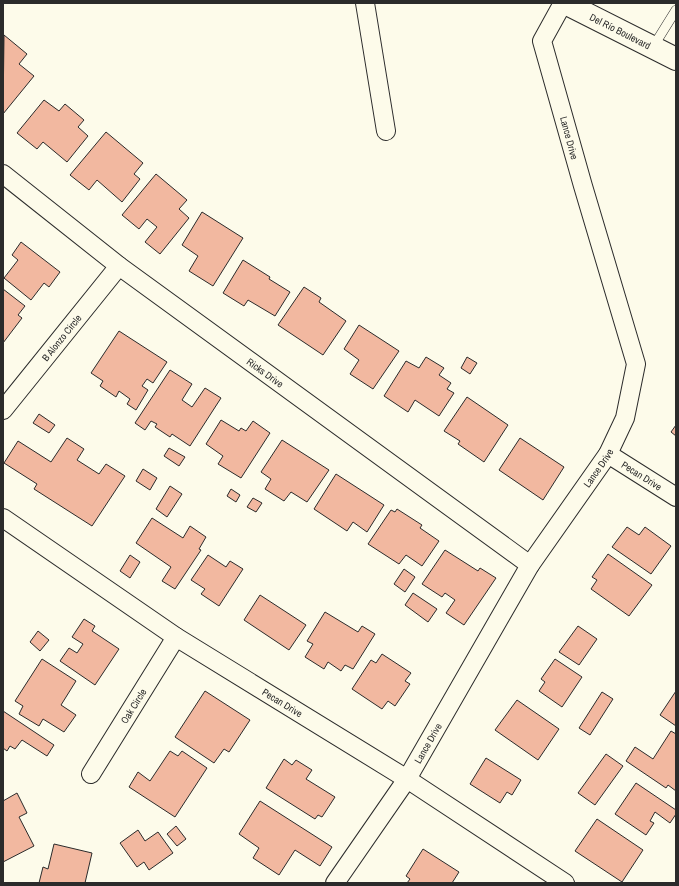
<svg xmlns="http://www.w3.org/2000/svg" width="679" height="886" font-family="'Archivo Narrow',sans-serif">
<rect width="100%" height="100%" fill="#fdfbea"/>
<!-- building -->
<path fill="#f2b8a0" stroke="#2b2b2b" d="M4,35L27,54L19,64L34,76L3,114Z
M44,100L59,111L65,104L84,120L78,127L88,136L67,162L43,142L37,149L17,133Z
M106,132L143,163L134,174L140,179L122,202L97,180L89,190L70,175Z
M156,174L187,200L179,209L189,218L160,254L145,242L157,227L147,219L139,229L122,215Z
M202,212L243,238L213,286L189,271L198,256L182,245Z
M21,242L60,272L49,287L44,283L31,300L4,278L18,260L12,255Z
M243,260L270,277L269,279L290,292L275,316L248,300L244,306L223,293Z
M304,287L321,298L319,302L346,321L323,355L278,325Z
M3,289L25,306L18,315L22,318L3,343Z
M359,325L399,351L373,389L350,374L359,360L344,349Z
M119,331L167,362L153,383L147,379L142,386L148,390L136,410L127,404L130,399L119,391L116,397L100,386L103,381L91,373Z
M426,357L444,368L439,375L451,383L447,389L454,393L439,416L415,400L408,412L384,396L406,361L419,368Z
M467,357L477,363L470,374L461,368Z
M170,370L192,384L182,400L192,407L205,388L221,398L190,446L172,434L170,437L155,427L157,424L151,421L145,430L135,423Z
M467,397L508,425L484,462L458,444L460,441L444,431Z
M39,414L55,425L49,433L33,423Z
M221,420L239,431L241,428L246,431L253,421L270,433L241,478L218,464L223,456L206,444Z
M676,425V436L671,432Z
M67,438L84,449L77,460L99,474L106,464L125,476L92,526L34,489L37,484L4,463L18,441L51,462Z
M520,438L564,467L543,500L499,470Z
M282,440L329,470L307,502L291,492L284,501L265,489L271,479L261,472Z
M169,448L185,457L179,466L164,456Z
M143,469L157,478L150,490L136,481Z
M336,474L384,505L367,532L353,522L347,531L314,509Z
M170,486L182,494L167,517L156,509Z
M231,489L240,495L236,502L227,496Z
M253,498L262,503L256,512L247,507Z
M397,509L422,525L420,528L439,541L422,566L406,555L399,564L368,544L391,510L395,512Z
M152,518L183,538L190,526L206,537L199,549L201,550L175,589L162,581L171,567L136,543Z
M627,527L639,535L645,527L671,546L651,574L612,547Z
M445,550L478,571L480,568L496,578L464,625L446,613L455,600L445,593L442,597L422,584Z
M608,554L652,585L629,616L591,589L597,580L592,577Z
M130,555L140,562L130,578L120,571Z
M208,555L226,567L230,561L243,569L219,606L201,594L205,589L191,580Z
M404,569L415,577L405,592L394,584Z
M413,593L437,609L428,622L405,605Z
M260,595L306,625L289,650L244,620Z
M325,612L358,632L362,626L375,634L353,669L345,665L341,671L328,662L324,669L305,657L313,644L307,641Z
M84,619L95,626L92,631L119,649L95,685L60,661L69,648L77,653L83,644L72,637Z
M578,626L597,639L579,665L559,652Z
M38,631L49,640L40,651L30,642Z
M382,654L411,673L405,681L410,684L395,706L388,701L382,709L352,689L371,660L376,663Z
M42,659L76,681L61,705L76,715L64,732L43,719L39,726L19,714L23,706L15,701Z
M555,659L582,677L562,707L539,691L545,682L541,679Z
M205,691L250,720L229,752L224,749L214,763L175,737Z
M676,691V726L660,715Z
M602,692L613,699L590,735L579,728Z
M517,700L559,729L538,760L495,730Z
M3,711L54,745L47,756L22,740L15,749L10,746L7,751L3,748Z
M671,731L676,734V791L668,785L666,788L626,761L635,747L653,759Z
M170,751L178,756L182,751L207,768L175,817L129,787L138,772L150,781Z
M606,754L623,766L595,805L578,793Z
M486,758L521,780L512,795L507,792L500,803L470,784Z
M284,759L292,765L296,760L312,770L306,779L335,797L322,817L318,815L315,819L266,788Z
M636,783L676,810V814L670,823L655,812L650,821L654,823L646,835L615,814Z
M17,793L27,813L19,817L34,846L3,862V801Z
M260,801L332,847L320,866L295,850L279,875L253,858L259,848L239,834Z
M597,819L643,850L622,882L575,851Z
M176,826L186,839L177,846L167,834Z
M138,830L145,841L158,832L173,853L149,870L144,862L137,867L120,843Z
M54,844L92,853L85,883H39L43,867L48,869Z
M423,849L459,872L452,883H407L410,879L406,876Z"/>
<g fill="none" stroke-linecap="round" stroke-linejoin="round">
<defs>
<path id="lane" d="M653,47L676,10"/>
<g id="street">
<path d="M365,3L386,131"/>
<path id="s1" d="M3,174L119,266L530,565"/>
<path id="s2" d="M3,410L119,266"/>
<path id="s3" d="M608,454L676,497"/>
<path id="s4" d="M3,518L176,637L407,779L565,883"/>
<path id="s5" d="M91,774L176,637"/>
<path id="s6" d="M335,883L407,779L530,565L608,454L625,418L636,364L583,186L542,41L563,3"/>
</g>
<g id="primary">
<path id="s7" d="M565,3L676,59"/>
</g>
</defs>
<!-- lane casing -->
<use href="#lane" stroke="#2b2b2b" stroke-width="10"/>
<!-- street casing -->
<use href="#street" stroke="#2b2b2b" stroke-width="20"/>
<!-- primary casing -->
<use href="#primary" stroke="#2b2b2b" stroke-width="24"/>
<!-- lane -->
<use href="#lane" stroke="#fdfbea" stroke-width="9"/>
<!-- street -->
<use href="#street" stroke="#fdfbea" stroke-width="18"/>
<!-- primary -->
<use href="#primary" stroke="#fdfbea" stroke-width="22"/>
</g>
<g text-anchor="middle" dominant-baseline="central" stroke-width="3" stroke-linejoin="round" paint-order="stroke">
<!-- street labels -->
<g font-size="10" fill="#2b2b2b" stroke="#fdfbea">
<text stroke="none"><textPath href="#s7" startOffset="62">Del Río Boulevard</textPath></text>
<text transform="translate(569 138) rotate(75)">Lance Drive</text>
<text stroke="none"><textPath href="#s2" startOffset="93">B Alonzo Circle</textPath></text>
<text stroke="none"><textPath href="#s1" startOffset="329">Ricks Drive</textPath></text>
<text stroke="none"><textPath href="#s6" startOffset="492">Lance Drive</textPath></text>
<text stroke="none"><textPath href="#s3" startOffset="40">Pecan Drive</textPath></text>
<text stroke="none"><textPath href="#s4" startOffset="335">Pecan Drive</textPath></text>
<text stroke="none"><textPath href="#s5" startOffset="80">Oak Circle</textPath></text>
<text stroke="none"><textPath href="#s6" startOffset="168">Lance Drive</textPath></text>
</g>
</g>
<!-- border -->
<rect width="679" height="886" fill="none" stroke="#2b2b2b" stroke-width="8"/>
</svg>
